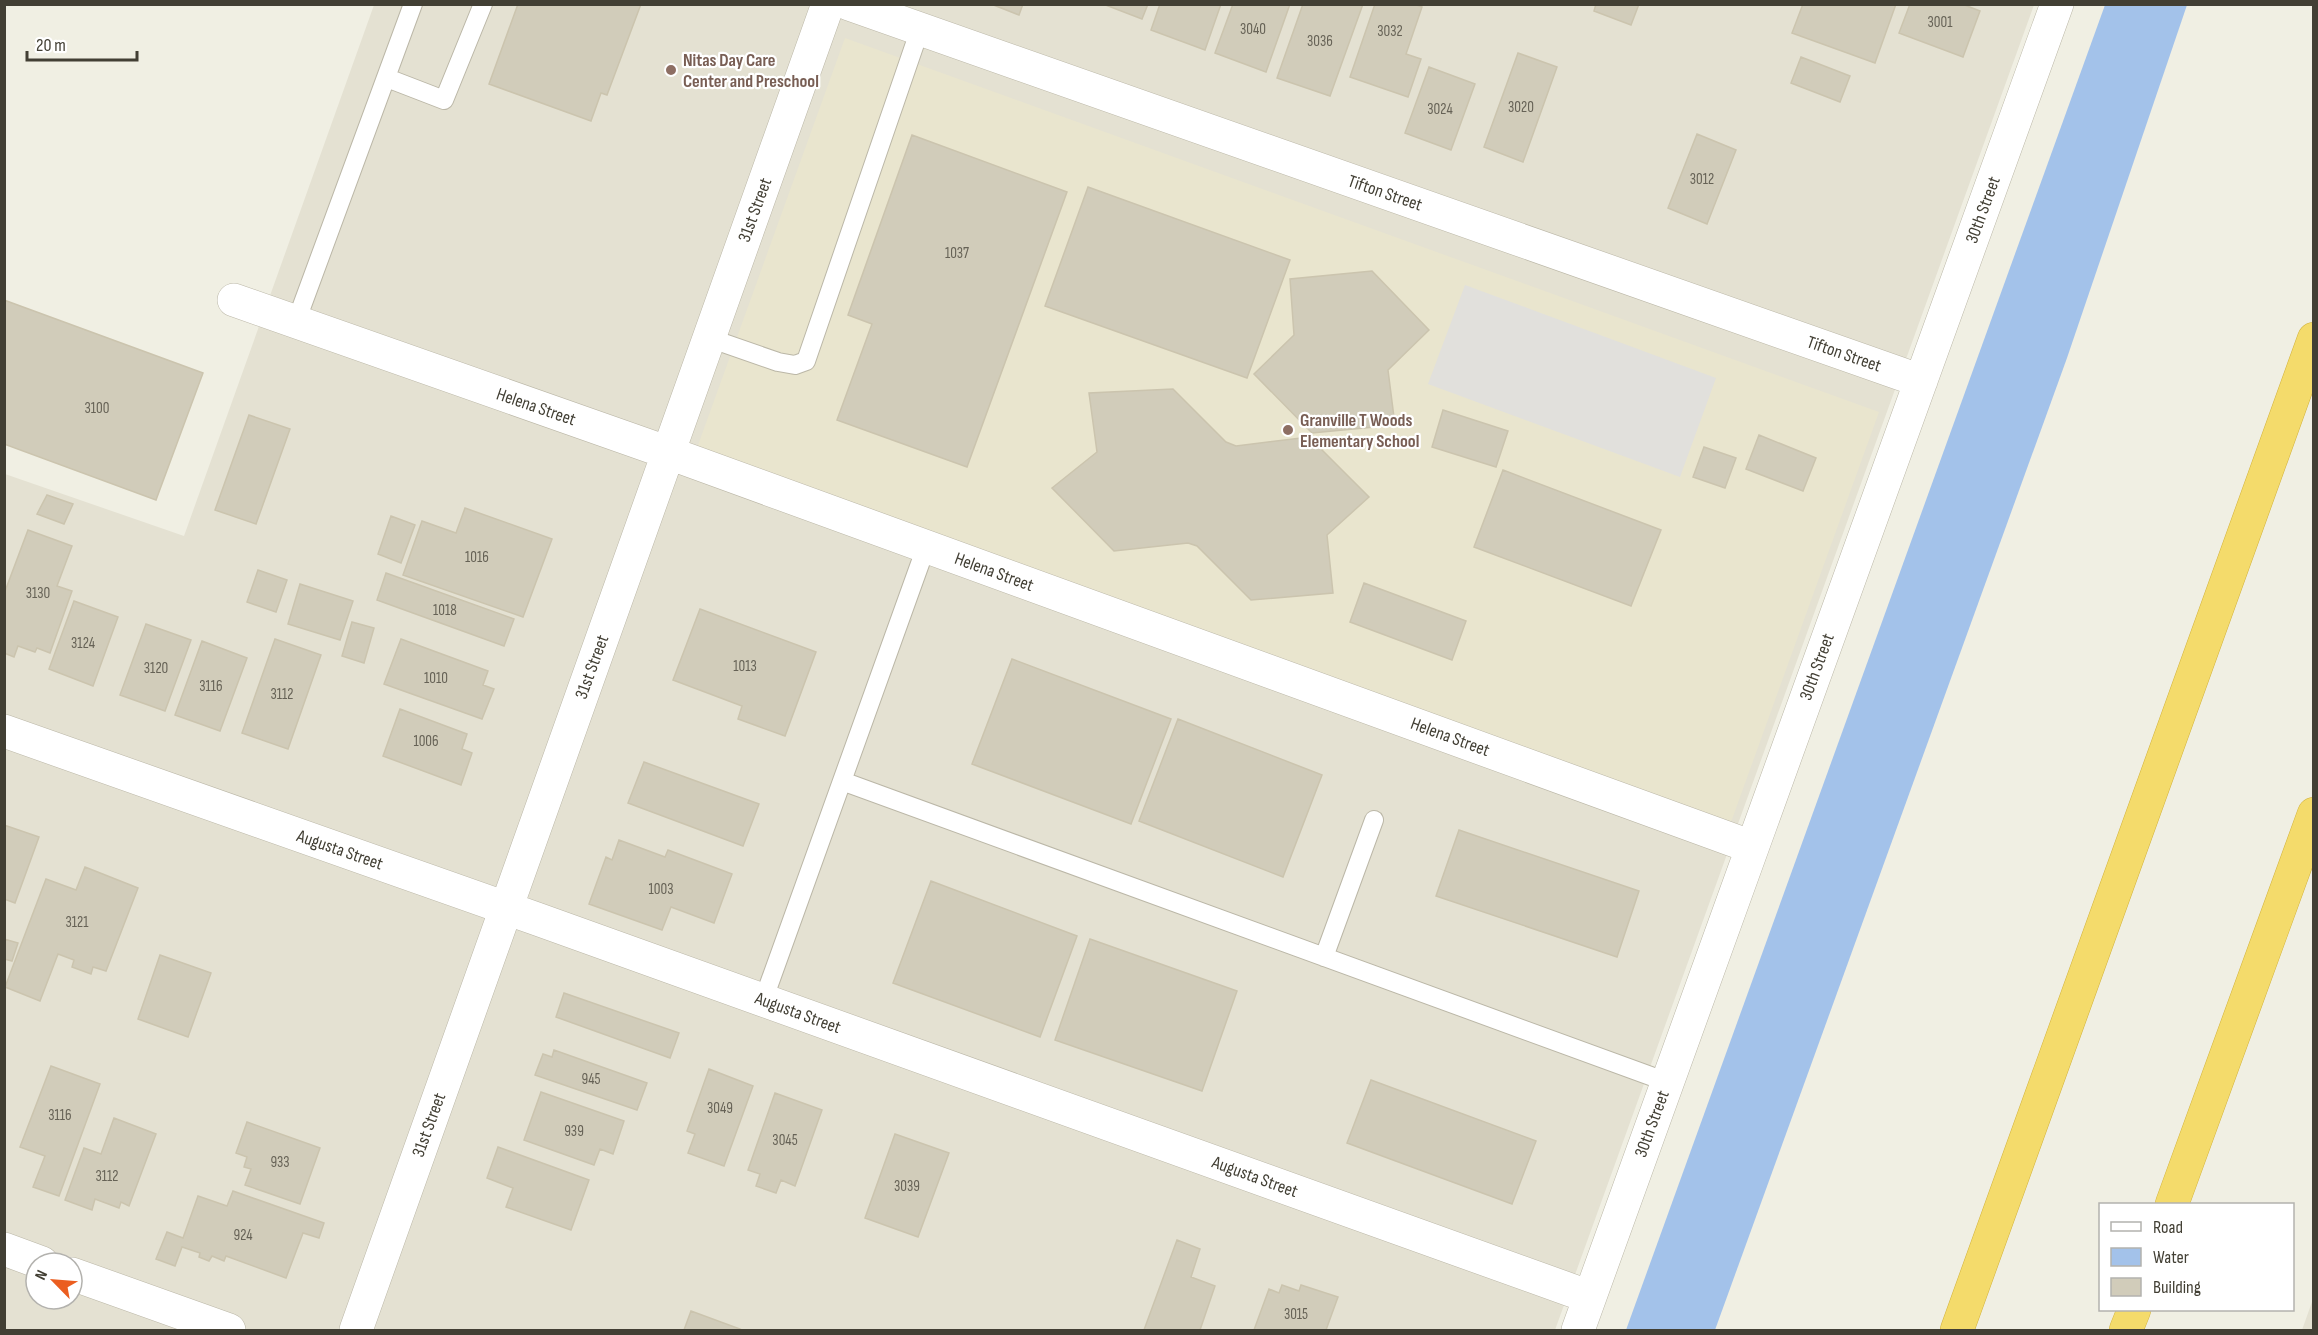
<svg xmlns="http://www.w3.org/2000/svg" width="2318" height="1335" font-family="'Sofia Sans Condensed',sans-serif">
<rect width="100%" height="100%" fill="#f0efe3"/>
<!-- residential -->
<path fill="#e4e1d2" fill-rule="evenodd" d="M374,5H2034L1555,1330H5V474L184,536ZM36,1263H72V1299H36Z
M2313,1299V1330H2302Z"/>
<!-- education -->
<path fill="#e9e5ce" d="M845,38L1879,412L1731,822L697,448Z"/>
<!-- parking -->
<path fill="#e1e0dc" d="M1465,285L1716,378L1680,477L1428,384Z"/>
<!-- water -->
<path fill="#a3c2ea" d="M2105,5H2187L2067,358L1715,1330H1626Z"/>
<!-- building -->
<path fill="#d1ccba" stroke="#cbc4ae" stroke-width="1.5" d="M518,4H641L607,95L601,93L591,121L489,84Z
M991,4H1023L1019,15Z
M1103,4H1148L1142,19Z
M1160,4H1221L1205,50L1151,30Z
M1233,4H1290L1266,72L1215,53Z
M1303,4H1363L1330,96L1277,78Z
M1375,4H1414L1422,7L1406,54L1421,59L1408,97L1350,77Z
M1596,4H1639L1631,25L1594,11Z
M1803,4H1896L1875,63L1792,33Z
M1910,4H1962L1980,11L1963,57L1899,33Z
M1518,53L1557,67L1523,162L1484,147Z
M1801,57L1850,76L1840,102L1791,83Z
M1429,67L1475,84L1451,150L1405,133Z
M1697,134L1736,150L1707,224L1668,208Z
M912,135L1067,192L967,467L837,420L872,324L848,315Z
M1088,187L1290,260L1247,378L1045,306Z
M1372,271L1429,330L1388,370L1395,425L1312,433L1254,374L1294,335L1290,279Z
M4,300L203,373L156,500L4,444Z
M1173,389L1226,442L1236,446L1309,437L1369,497L1327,535L1333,593L1251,600L1197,546L1188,543L1114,551L1052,488L1097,452L1089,393Z
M1443,410L1508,431L1496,467L1432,447Z
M249,415L290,429L256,524L215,510Z
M1759,435L1816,458L1803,491L1746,469Z
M1704,447L1736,458L1725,488L1693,477Z
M1503,470L1661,530L1631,606L1474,547Z
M47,495L73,504L64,524L37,514Z
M465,508L552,539L523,617L403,575L422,521L456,533Z
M391,516L415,525L401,563L378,554Z
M28,530L72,546L57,586L72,591L50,653L37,648L35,652L18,646L14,657L4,653V594Z
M258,570L287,580L276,612L247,602Z
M386,573L514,619L504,646L377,600Z
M1364,583L1466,621L1452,660L1350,622Z
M300,584L353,601L340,640L288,624Z
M74,601L118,617L93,686L49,669Z
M700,609L816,652L785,736L738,719L742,706L673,680Z
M352,622L374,628L364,663L342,656Z
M146,624L191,640L165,711L120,695Z
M275,639L321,655L288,749L242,733Z
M401,639L488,671L483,685L494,689L482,719L384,684Z
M202,641L247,658L220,731L175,715Z
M1012,659L1171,719L1131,824L972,764Z
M400,709L467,734L462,749L472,753L461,785L383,756Z
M1178,719L1322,775L1283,877L1139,821Z
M644,762L759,804L743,846L628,803Z
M4,825L39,837L15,903L4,899Z
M1459,830L1639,891L1617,957L1436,896Z
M619,840L665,857L668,850L732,874L714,923L671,907L662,930L589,904L606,857L612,860Z
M85,867L138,888L106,971L93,967L91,974L72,967L74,960L58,954L40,1001L5,987L46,879L76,890Z
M931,881L1077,936L1040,1037L893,983Z
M4,939L18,943L12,961L4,959Z
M1090,939L1237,991L1202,1091L1055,1040Z
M160,955L211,973L188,1037L138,1019Z
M564,993L679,1033L670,1058L556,1017Z
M554,1050L647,1083L637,1110L535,1075L543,1054L552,1057Z
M51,1066L100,1084L59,1196L33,1187L45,1156L20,1147Z
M709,1069L753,1086L724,1166L688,1153L695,1134L687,1131Z
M1371,1080L1536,1141L1512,1204L1347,1143Z
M541,1092L624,1121L613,1154L600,1149L594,1165L524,1140Z
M775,1093L822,1110L795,1186L781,1180L776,1193L756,1186L760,1174L748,1170Z
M114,1118L156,1134L129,1206L121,1202L119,1208L95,1199L92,1210L65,1200L84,1148L101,1154Z
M247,1122L320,1148L300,1204L245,1185L251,1169L244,1167L247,1157L236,1153Z
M895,1134L949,1153L918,1237L865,1218Z
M498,1147L589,1180L571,1230L506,1207L513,1188L487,1178Z
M233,1191L324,1223L319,1238L303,1233L286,1278L226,1256L224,1261L212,1256L209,1261L199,1257L200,1253L182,1247L175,1266L156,1259L167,1232L183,1238L198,1196L227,1206Z
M1177,1240L1200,1249L1191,1277L1215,1286L1200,1330H1144Z
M1282,1285L1299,1291L1301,1285L1338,1297L1326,1330H1254L1269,1289L1279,1293Z
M691,1311L740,1329L739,1330H684Z"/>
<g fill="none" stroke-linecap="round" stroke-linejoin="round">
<defs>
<path id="lane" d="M387,78L444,100L483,4
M296,322L413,4
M709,338L778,362L795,365L806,361L920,29
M842,781L1667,1082
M1324,957L1374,820
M763,1001L926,547"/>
<path id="street" d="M849,4L1921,381
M234,300L669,453L1752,847
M4,731L537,919L1590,1297
M4,1249L42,1263
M72,1274L229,1330
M356,1330L828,4
M1578,1330L2057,4"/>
<path id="highway" d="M2172,1204L2314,814
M1957,1330L2314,339
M2126,1330L2134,1310"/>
</defs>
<!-- lane casing -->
<use href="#lane" stroke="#bbb7a7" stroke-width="20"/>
<!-- street casing -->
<use href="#street" stroke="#bbb7a7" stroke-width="34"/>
<!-- highway casing -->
<use href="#highway" stroke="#d2b23c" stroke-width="34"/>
<!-- lane -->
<use href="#lane" stroke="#fff" stroke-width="18"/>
<!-- street -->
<use href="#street" stroke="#fff" stroke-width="33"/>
<!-- highway -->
<use href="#highway" stroke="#f4db6b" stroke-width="33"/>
</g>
<!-- markers -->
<g fill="#8d6e63" stroke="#fff" stroke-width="2">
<circle cx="671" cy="70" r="6"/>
<circle cx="1288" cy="430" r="6"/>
</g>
<g text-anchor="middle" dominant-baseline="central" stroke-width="4.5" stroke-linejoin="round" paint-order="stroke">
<!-- number labels -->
<g font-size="15" fill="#666256">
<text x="1940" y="22">3001</text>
<text x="1253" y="29">3040</text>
<text x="1390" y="31">3032</text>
<text x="1320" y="41">3036</text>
<text x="1521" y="107">3020</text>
<text x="1440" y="109">3024</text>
<text x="1702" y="179">3012</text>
<text x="957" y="253">1037</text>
<text x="97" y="408">3100</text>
<text x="477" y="557">1016</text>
<text x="38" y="593">3130</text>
<text x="445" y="610">1018</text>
<text x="83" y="643">3124</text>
<text x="745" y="666">1013</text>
<text x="156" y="668">3120</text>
<text x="436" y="678">1010</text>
<text x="211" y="686">3116</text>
<text x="282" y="694">3112</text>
<text x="426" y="741">1006</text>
<text x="661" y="889">1003</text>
<text x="77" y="922">3121</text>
<text x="591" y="1079">945</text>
<text x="720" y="1108">3049</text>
<text x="60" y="1115">3116</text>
<text x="574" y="1131">939</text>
<text x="785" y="1140">3045</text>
<text x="280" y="1162">933</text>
<text x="107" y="1176">3112</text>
<text x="907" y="1186">3039</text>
<text x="243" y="1235">924</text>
<text x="1296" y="1314">3015</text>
</g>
<!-- education labels -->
<g font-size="18" font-weight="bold" fill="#785e54" stroke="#fff" text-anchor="start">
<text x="683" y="60">Nitas Day Care<tspan x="683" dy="21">Center and Preschool</tspan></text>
<text x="1300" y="420">Granville T Woods<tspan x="1300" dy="21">Elementary School</tspan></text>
</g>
<!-- street labels -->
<g font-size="18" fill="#423f34" stroke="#fff">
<text transform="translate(1385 193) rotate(19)">Tifton Street</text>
<text transform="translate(755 210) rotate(-70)">31st Street</text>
<text transform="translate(1983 210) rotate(-70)">30th Street</text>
<text transform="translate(1844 354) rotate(19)">Tifton Street</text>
<text transform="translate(536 407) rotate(19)">Helena Street</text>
<text transform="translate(994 572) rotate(20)">Helena Street</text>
<text transform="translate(592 667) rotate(-70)">31st Street</text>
<text transform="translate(1817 667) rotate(-70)">30th Street</text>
<text transform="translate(1450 737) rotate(20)">Helena Street</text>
<text transform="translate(340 850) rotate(19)">Augusta Street</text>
<text transform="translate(798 1013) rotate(20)">Augusta Street</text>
<text transform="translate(1652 1124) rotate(-70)">30th Street</text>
<text transform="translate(429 1125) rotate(-70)">31st Street</text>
<text transform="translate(1255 1177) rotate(20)">Augusta Street</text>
</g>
</g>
<!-- border -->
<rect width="2318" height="1335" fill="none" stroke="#423f34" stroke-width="12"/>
<!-- legend -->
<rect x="2099" y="1203" width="195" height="108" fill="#ffffff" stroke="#b3b2ae" stroke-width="1.5"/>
<rect x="2111" y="1222" width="30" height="9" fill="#ffffff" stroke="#b3b2ae" stroke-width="1.5"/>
<text x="2153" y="1233" font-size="18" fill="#423f34">Road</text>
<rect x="2111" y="1248" width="30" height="18" fill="#a3c2ea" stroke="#b3b2ae" stroke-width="1.5"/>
<text x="2153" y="1263" font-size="18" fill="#423f34">Water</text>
<rect x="2111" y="1278" width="30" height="18" fill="#d1ccba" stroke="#b3b2ae" stroke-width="1.5"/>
<text x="2153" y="1293" font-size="18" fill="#423f34">Building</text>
<!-- north arrow -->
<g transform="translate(54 1281) rotate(295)"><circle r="28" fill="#ffffff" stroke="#b3b2ae" stroke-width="1.5"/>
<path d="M0-4.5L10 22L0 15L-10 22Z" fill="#eb5e20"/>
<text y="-9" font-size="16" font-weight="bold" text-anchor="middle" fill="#423f34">N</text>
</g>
<!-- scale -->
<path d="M27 51v9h110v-9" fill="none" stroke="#423f34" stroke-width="3"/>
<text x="36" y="51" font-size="18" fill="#423f34" stroke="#ffffff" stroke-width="4.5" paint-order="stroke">20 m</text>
</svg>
